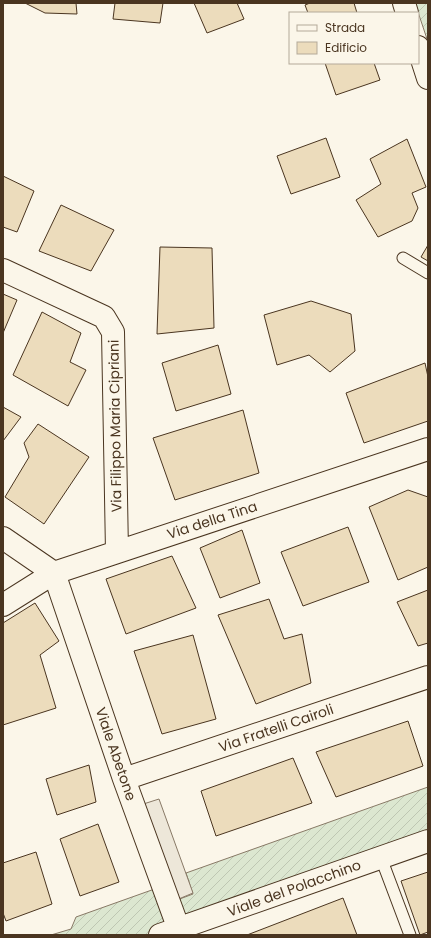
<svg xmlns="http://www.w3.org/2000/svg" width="431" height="938" font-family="Poppins,sans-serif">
<defs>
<pattern id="garden-furrows" width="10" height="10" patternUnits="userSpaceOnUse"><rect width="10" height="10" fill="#dce7d0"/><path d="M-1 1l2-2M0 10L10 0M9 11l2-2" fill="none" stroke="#bec7b2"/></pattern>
</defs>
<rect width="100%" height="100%" fill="#fbf6e9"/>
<!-- garden -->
<path fill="url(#garden-furrows)" stroke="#887966" d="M415,3H428V42Z
M428,787V841L160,935H51L71,929L76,917L163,886L169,903L193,894L186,873Z"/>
<!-- parking -->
<path fill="#ede7d9" stroke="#887966" d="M159,799L193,893L169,903L134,807Z"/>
<!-- building -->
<path fill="#ecdcbc" stroke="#4a3520" d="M25,3H76L77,14L45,13Z
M115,3H163L160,23L113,19Z
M194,3H237L244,19L207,33Z
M310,3H354L357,13H308L305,5Z
M325,63H374L380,80L336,95Z
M326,138L340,177L291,194L277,156Z
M407,139L426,187L412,193L418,208L412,221L378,237L356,200L381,184L370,159Z
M3,176L34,191L17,232L3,227Z
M61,205L114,230L91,271L39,251Z
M428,245V261L421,257Z
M160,247L212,248L214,328L157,334Z
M3,294L17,300L3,333Z
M311,301L351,314L355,351L330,372L309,355L277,365L264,315Z
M42,312L81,333L70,362L86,370L68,406L13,375Z
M218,345L231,394L176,411L162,363Z
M425,363L428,377V421L364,443L346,393Z
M3,407L21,417L3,441Z
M243,410L259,473L175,500L153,438Z
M38,424L89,457L44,524L5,497L29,457L24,443Z
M408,490L428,497V567L398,580L369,507Z
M348,527L369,582L303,606L281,552Z
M242,530L260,583L220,598L200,548Z
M172,556L196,608L126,634L106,579Z
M428,590V643L418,646L397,602Z
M269,599L284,639L302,634L311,683L256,704L218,615Z
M35,603L59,641L40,655L56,708L3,725V623Z
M193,635L216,719L162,734L134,651Z
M408,721L423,766L336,797L316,752Z
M293,758L312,803L216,836L201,791Z
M89,765L96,802L57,815L46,779Z
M98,824L119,882L80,896L60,839Z
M36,852L52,904L6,921L3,913V863Z
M428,872V932L420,935L401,881Z
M343,898L357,935H247Z"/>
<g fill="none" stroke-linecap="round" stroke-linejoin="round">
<defs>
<path id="service" d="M403,258L428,273
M381,858L410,935"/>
<path id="minor" d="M3,270L104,317L113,332L117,552
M3,538L54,573
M54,573L124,779L181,935
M3,605L54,573L428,449
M124,779L428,677
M160,935L428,841"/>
<path id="secondary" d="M404,3L407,13
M418,47L428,78"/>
</defs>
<!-- service casing -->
<use href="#service" stroke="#4a3520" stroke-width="13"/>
<!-- minor casing -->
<use href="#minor" stroke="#4a3520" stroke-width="24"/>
<!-- secondary casing -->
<use href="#secondary" stroke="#4a3520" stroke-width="24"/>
<!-- service -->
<use href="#service" stroke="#fbf6e9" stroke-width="11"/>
<!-- minor -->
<use href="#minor" stroke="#fbf6e9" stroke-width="22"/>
<!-- secondary -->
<use href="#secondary" stroke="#fbf6e9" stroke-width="22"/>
</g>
<g text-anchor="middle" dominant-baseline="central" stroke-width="3" stroke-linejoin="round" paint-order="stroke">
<!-- street labels -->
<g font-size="14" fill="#4a3520" stroke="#fbf6e9">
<text transform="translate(115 426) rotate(-91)">Via Filippo Maria Cipriani</text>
<text transform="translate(212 520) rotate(-18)">Via della Tina</text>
<text transform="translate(276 728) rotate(-19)">Via Fratelli Cairoli</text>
<text transform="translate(116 754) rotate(71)">Viale Abetone</text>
<text transform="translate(294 888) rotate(-20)">Viale del Polacchino</text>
</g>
</g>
<!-- border -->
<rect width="431" height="938" fill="none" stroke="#4a3520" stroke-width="8"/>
<!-- legend -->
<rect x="289" y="12" width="130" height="52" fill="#fbf6e9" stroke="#b4a999"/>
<rect x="297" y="25" width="20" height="6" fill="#fbf6e9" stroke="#b4a999"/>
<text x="325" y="32" font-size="12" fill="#4a3520">Strada</text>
<rect x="297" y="42" width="20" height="12" fill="#ecdcbc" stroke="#b4a999"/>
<text x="325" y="52" font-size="12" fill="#4a3520">Edificio</text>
</svg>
